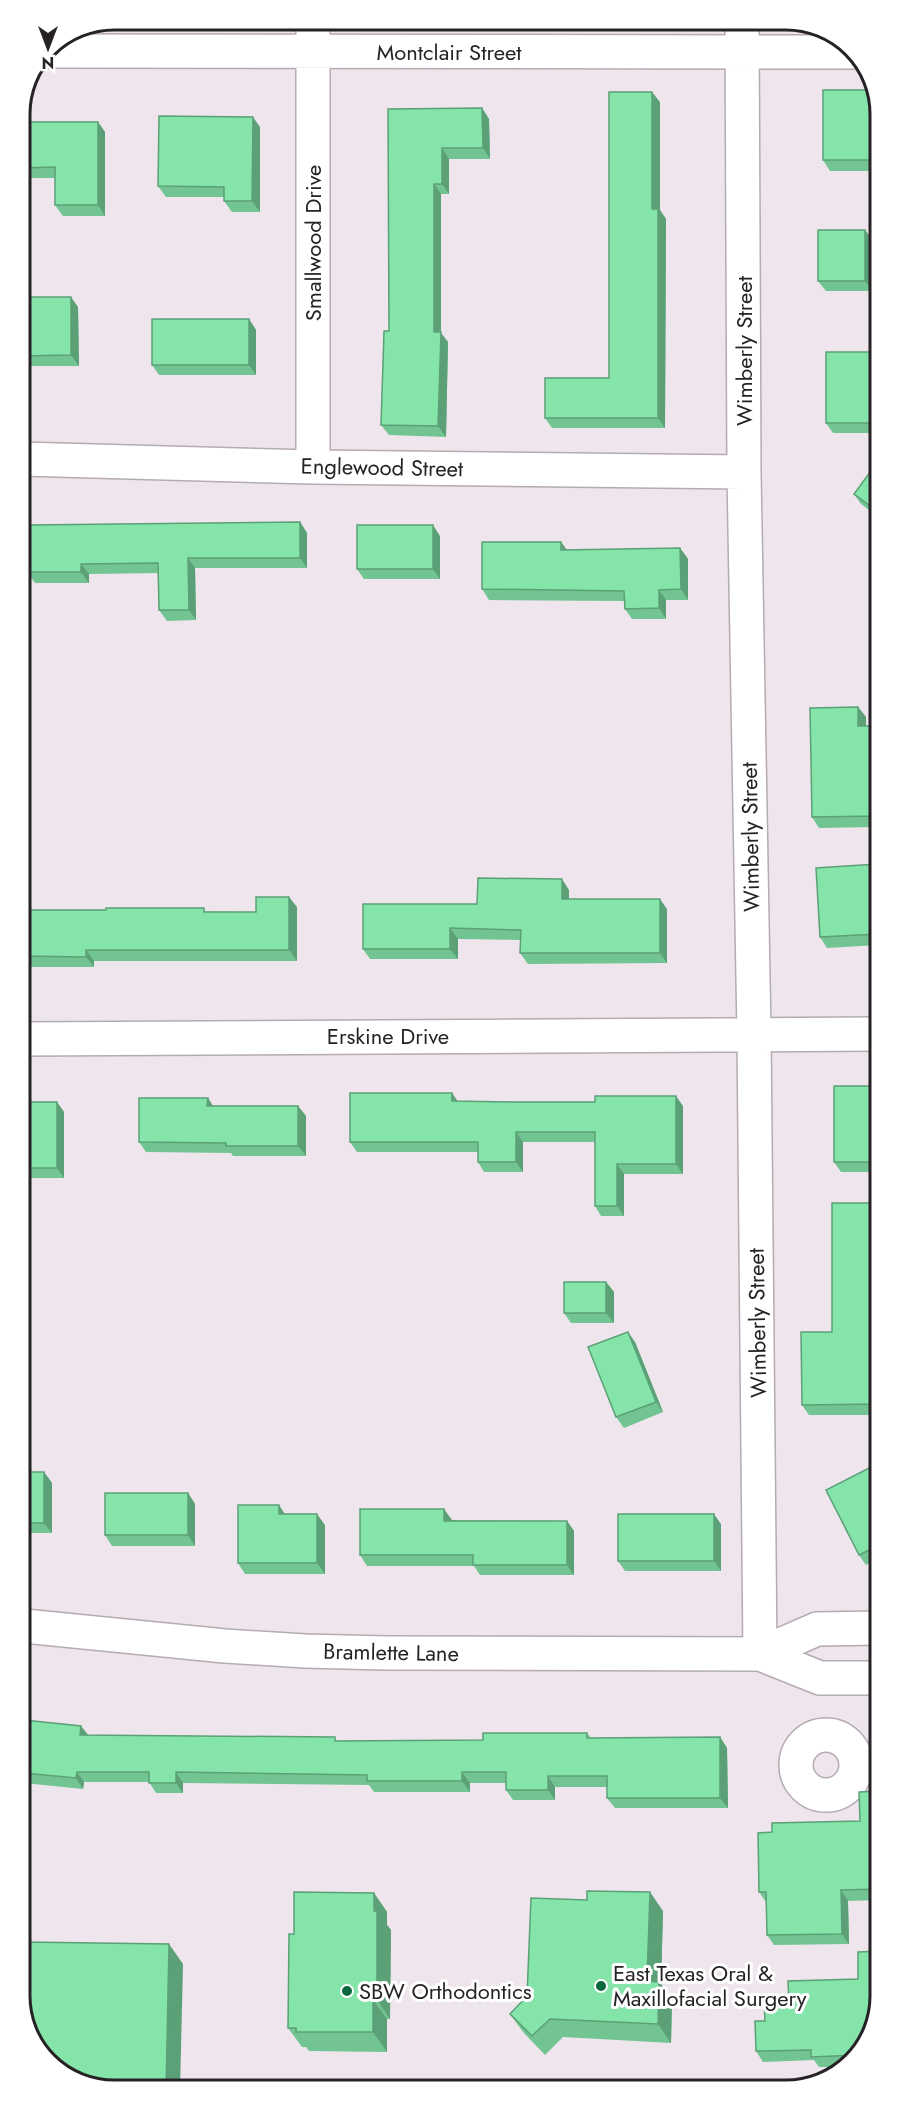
<svg xmlns="http://www.w3.org/2000/svg" width="900" height="2110" font-family="Jost,sans-serif">
<rect width="100%" height="100%" fill="#efe5ed"/>
<g fill="none" stroke-linecap="round" stroke-linejoin="round">
<defs>
<path id="minor" d="M742,20L744,472L754,1034L760,1654
M46,51L853,52
M21,459L313,467L744,472
M313,467V20
M22,1039L878,1034
M24,1626L225,1646L305,1651L386,1653L760,1654L820,1678H880
M760,1654L817,1629L880,1628
M796 1765a30 30 0 1 1 60 0a30 30 0 1 1-60 0Z"/>
</defs>
<!-- minor casing -->
<use href="#minor" stroke="#b4abb3" stroke-width="36"/>
<!-- minor -->
<use href="#minor" stroke="#fff" stroke-width="33"/>
</g>
<!-- wall -->
<path fill="#72c492" d="M875,95L876,171H830L823,160Z
M660,102V210L666,219L665,428H552L545,418L609,378Z
M482,108L489,119L490,159H449V194H441V333L448,342L446,437L389,435L381,425L389,331L388,109Z
M98,122L105,132V216H63L55,205V178H28L20,168Z
M260,127V212H232L224,201V197H166L158,186Z
M865,230L873,241V291H826L818,281Z
M20,297L78,307L79,366H20Z
M249,319L256,330V375H159L152,365Z
M876,352V433H833L826,423Z
M876,464L877,516L861,504L854,494Z
M300,522L307,533V568H195L196,620L167,621L159,610V573L89,574V583H35L27,572Z
M440,536V579H364L357,569Z
M561,542L567,550L680,548L688,559V600H666V619H632L625,609L624,601L489,600L482,589Z
M858,707L866,717V726H877V827L819,828L812,817Z
M877,864L878,945L827,948L820,937Z
M569,890V899L667,909V963L528,964L520,953L521,940L458,939V959H370L363,949L477,904Z
M297,907V961H94V967H22V910L256,912Z
M878,1086V1172H841L834,1162Z
M452,1093L457,1101L683,1106V1174H624V1216H601L595,1206V1142H523V1172H484L478,1162V1152H357L350,1142Z
M22,1102H57L64,1112V1178H22Z
M213,1106H298L306,1116V1156H233L231,1153L146,1152L139,1142Z
M878,1203L879,1415H809L802,1405L832,1332Z
M606,1282L614,1292V1323H571L564,1313Z
M635,1342L663,1412L624,1428L616,1417Z
M879,1463V1559L866,1565L859,1555Z
M23,1472H44L52,1483V1533H23Z
M188,1493L195,1504V1546H112L105,1535Z
M285,1514L325,1525V1574H245L238,1563Z
M452,1520L567,1521L574,1531V1575H480L474,1566H367L360,1555Z
M721,1524V1571H625L618,1561Z
M24,1720L88,1735L338,1741L483,1740L587,1733L591,1738L720,1737L727,1748L728,1808H615L607,1798V1787H555V1800H513L506,1790V1783H470V1792H374L369,1785L183,1783V1793H156L149,1782H84L83,1789L24,1783Z
M880,1791V1900L848,1901L849,1944L774,1945L767,1935L766,1902L759,1892L772,1832L860,1821Z
M374,1893L387,1912V1925L391,1930L390,2019H387V2052L309,2051L306,2047H302L288,2028L294,1934Z
M663,1911L661,1984L672,2001L671,2043L563,2037L545,2055L523,2032L510,2014Z
M755,2021L861,2053L843,2067H819L814,2060L763,2062L756,2051Z"/>
<!-- shaded-wall -->
<path fill="#5ca077" d="M872,90L875,95L876,166L872,160Z
M652,92L660,102V210L666,219L665,428L658,418L652,209Z
M482,108L489,119L490,159L483,148Z
M253,117L260,127V212L252,201Z
M98,122L105,132V216L98,205Z
M442,148L449,159V194L442,184Z
M434,184L441,194V333L448,342L446,437L438,426L434,332Z
M865,230L873,241V291L865,281Z
M71,297L78,307L79,366L71,355Z
M249,319L256,330V375L249,365Z
M300,522L307,533V568L300,558Z
M433,525L440,536V579L433,569Z
M561,542L569,553L561,550Z
M680,548L688,559V600L681,589Z
M188,558L195,568L196,620L189,610Z
M81,564L89,574V583L81,572Z
M659,590L666,600V619L659,608Z
M858,707L866,717V736L858,726Z
M562,879L569,890V909L562,899Z
M289,897L297,907V961L289,950Z
M660,899L667,909V963L660,953Z
M450,928L458,939V959L450,949Z
M86,950L94,961V967L86,957Z
M452,1093L459,1103L452,1101Z
M676,1096L683,1106V1174L676,1164Z
M208,1098L215,1109L207,1106Z
M57,1102L64,1112V1178L57,1168Z
M298,1106L306,1116V1156L298,1146Z
M516,1132L523,1142V1172L516,1162Z
M617,1164L624,1174V1216L617,1206Z
M606,1282L614,1292V1323L606,1313Z
M877,1299L879,1301V1407L877,1404Z
M628,1332L635,1342L663,1412L656,1402Z
M44,1472L52,1483V1533L44,1523Z
M188,1493L195,1504V1546L188,1535Z
M279,1505L286,1516L279,1514Z
M444,1509L452,1520V1531L444,1521Z
M317,1514L325,1525V1574L317,1563Z
M714,1514L721,1524V1571L714,1561Z
M567,1521L574,1531V1575L567,1565Z
M81,1726L89,1736L80,1735Z
M720,1737L727,1748L728,1808L720,1798Z
M77,1772L84,1782L83,1789L76,1778Z
M176,1772L183,1783V1793L176,1783Z
M462,1772L470,1783V1792L462,1781Z
M548,1776L555,1787V1800L548,1790Z
M841,1890L848,1901L849,1944L842,1934Z
M650,1892L663,1911L661,1984L672,2001L671,2043L658,2024L647,1981Z
M374,1893L387,1912V1925L391,1930L390,2019L377,2000Z
M169,1944L183,1964L180,2090H166Z
M373,2000L387,2019V2052L373,2032Z"/>
<!-- building -->
<path fill="#84e4aa" stroke="#5ca077" stroke-width="1.5" d="M823,90H872V160H823Z
M609,92H652V209H658V418H545V378H609Z
M482,108L483,148H442V184H434V332H441L438,426L381,425L384,331H389L388,109Z
M159,116L253,117L252,201H224V187L158,186Z
M20,122H98V205H55V167L20,168Z
M818,230H865V281H818Z
M20,297H71V355L20,356Z
M152,319H249V365H152Z
M826,352H876V423H826Z
M876,464L877,511L854,494Z
M300,522V558H188L189,610H159L158,563L81,564V572H27V525Z
M357,525H433V569H357Z
M482,542H561V550L680,548L681,589L659,590V608L625,609L624,591L482,589Z
M858,707V726H877V816L812,817L810,708Z
M877,864L878,934L820,937L816,868Z
M478,878L562,879V899H660V953H520L521,930L450,928V949H363V904H477Z
M256,897H289V950H86V957L22,956V910H106V908H204V912H256Z
M834,1086H878V1162H834Z
M350,1093H452V1101L516,1102H595V1096H676V1164H617V1206H595V1132H516V1162H478V1142H350Z
M139,1098H208L207,1106H298V1146H226V1143L139,1142Z
M22,1102H57V1168H22Z
M832,1203H878L879,1299H877V1404L802,1405L801,1332H832Z
M564,1282H606V1313H564Z
M628,1332L656,1402L616,1417L588,1347Z
M879,1463V1545L859,1555L826,1490Z
M23,1472H44V1523H23Z
M105,1493H188V1535H105Z
M238,1505H279V1514H317V1563H238Z
M360,1509H444V1521H567V1565H473V1555H360Z
M618,1514H714V1561H618Z
M24,1720L81,1726L80,1735L335,1737V1741L483,1740V1733H587V1738L720,1737V1798H607V1776H548V1790H506V1772H462V1781H367V1775L176,1772V1783H149V1772H77L76,1778L24,1773Z
M880,1791V1889L841,1890L842,1934L767,1935L766,1892H759L758,1833L772,1832V1823L860,1821L859,1792Z
M587,1891L650,1892L647,1981L659,1982L658,2024L550,2019L532,2036L510,2014L527,1996L531,1898L587,1900Z
M294,1892L374,1893V1911H377V2000H373V2032H296V2028H288L289,1934H294Z
M24,1942L169,1944L166,2090H107L57,2071L25,2027Z
M880,1951V1996L861,2053L858,2055L811,2057V2050L756,2051L755,2021H765L764,2003L789,2002L788,1981L858,1979V1952Z"/>
<!-- markers -->
<g fill="#09693d" stroke="#fff" stroke-width="2">
<circle cx="601" cy="1986" r="6"/>
<circle cx="347" cy="1991" r="6"/>
</g>
<g text-anchor="middle" dominant-baseline="central" stroke-width="6" stroke-linejoin="round" paint-order="stroke">
<!-- street labels -->
<g font-size="22" fill="#262225" stroke="#fff">
<text x="449" y="52">Montclair Street</text>
<text transform="translate(313 243) rotate(-90)">Smallwood Drive</text>
<text transform="translate(744 351) rotate(-90)">Wimberly Street</text>
<text transform="translate(382 467) rotate(1)">Englewood Street</text>
<text transform="translate(750 837) rotate(-91)">Wimberly Street</text>
<text x="388" y="1036">Erskine Drive</text>
<text transform="translate(757 1323) rotate(-91)">Wimberly Street</text>
<text transform="translate(391 1652) rotate(1)">Bramlette Lane</text>
</g>
<!-- poi labels -->
<g font-size="22" fill="#262225" stroke="#fff" text-anchor="start">
<text x="613" y="1973">East Texas Oral &amp;<tspan x="613" dy="25">Maxillofacial Surgery</tspan></text>
<text x="359" y="1991">SBW Orthodontics</text>
</g>
</g>
<!-- crop -->
<path d="M0 0H900V2110H0ZM114 30H786A84 84 0 0 1 870 114V1996A84 84 0 0 1 786 2080H114A84 84 0 0 1 30 1996V114A84 84 0 0 1 114 30Z" fill="#fff" fill-rule="evenodd"/>
<path fill="none" stroke="#262225" stroke-width="3" d="M114 30H786A84 84 0 0 1 870 114V1996A84 84 0 0 1 786 2080H114A84 84 0 0 1 30 1996V114A84 84 0 0 1 114 30Z"/>
<!-- north arrow -->
<g transform="translate(48 48) rotate(180)" stroke="#ffffff" stroke-width="4.5" paint-order="stroke">
<path d="M0-4.5L10 22L0 15L-10 22Z" fill="#262225"/>
<text y="-9" font-size="16" font-weight="bold" text-anchor="middle" fill="#262225">N</text>
</g>
</svg>
